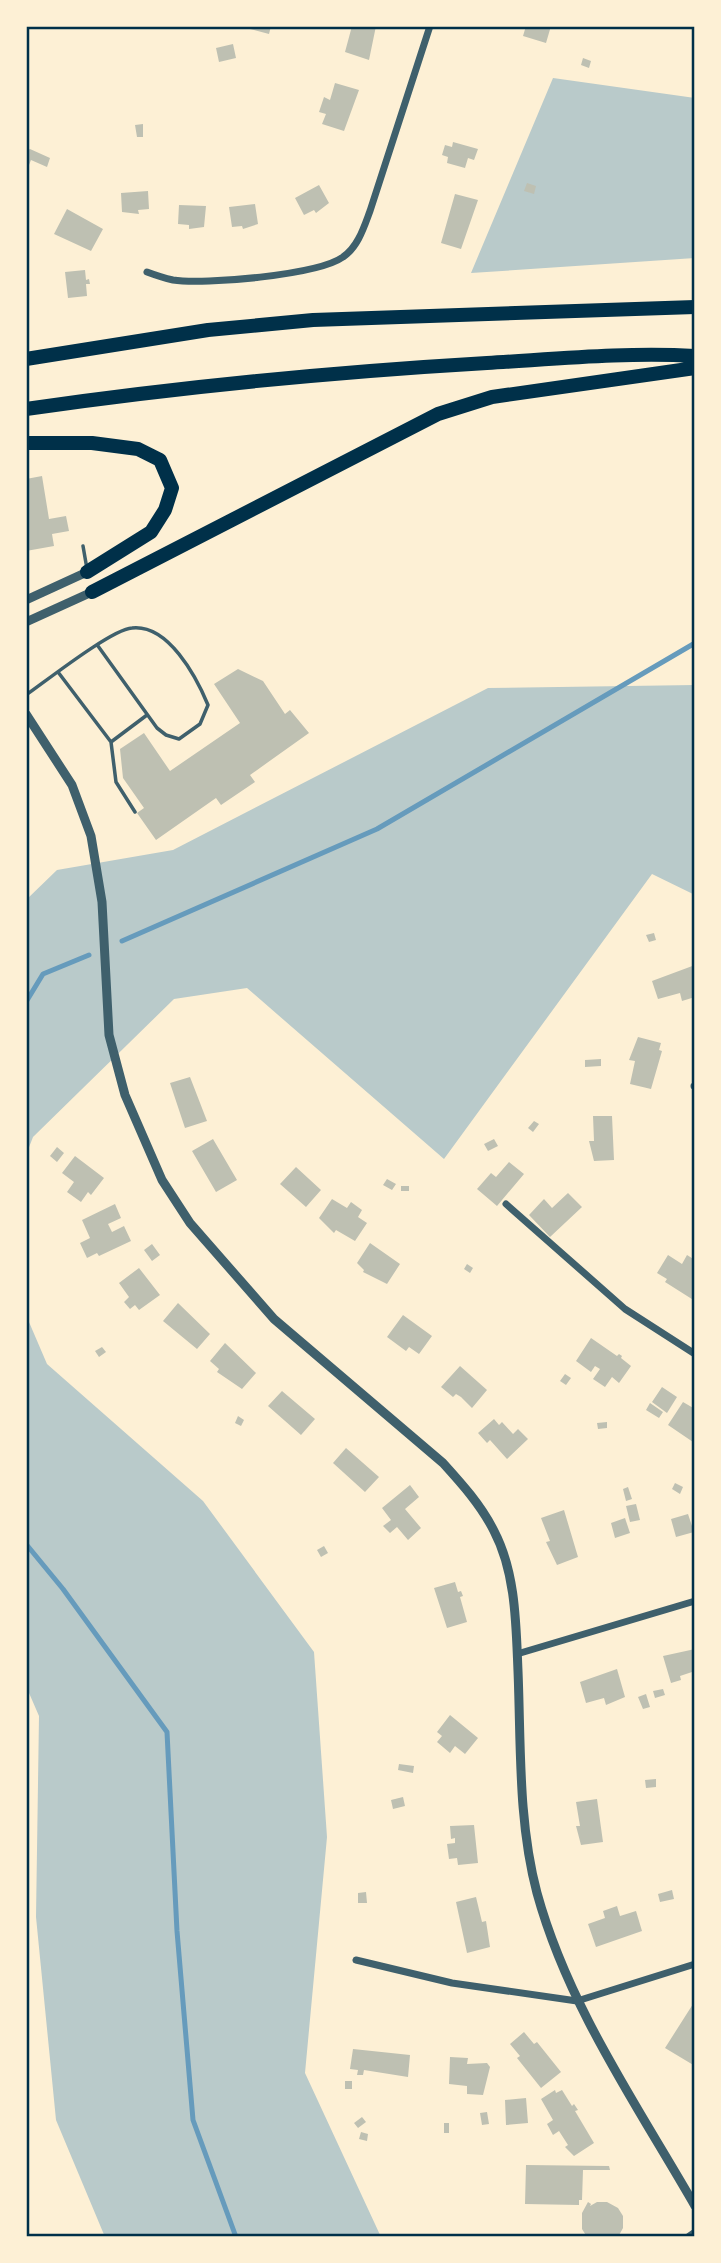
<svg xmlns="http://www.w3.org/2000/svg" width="721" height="2263" font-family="Karla,sans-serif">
<rect width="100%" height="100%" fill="#fdf0d5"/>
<!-- green -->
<path fill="#b9caca" d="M553,78L695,98V258L471,273Z
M695,685V895L652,874L444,1159L247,988L174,999L33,1137L26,1155V900L57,870L173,850L488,688Z
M26,1315L47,1364L203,1501L314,1652L327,1837L305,2073L381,2237H105L56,2120L36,1917L39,1716L26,1686Z"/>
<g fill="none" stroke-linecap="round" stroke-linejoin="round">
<!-- stream -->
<path stroke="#669bbc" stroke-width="5" d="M122,941L377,829L695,643
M26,1002L43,974L89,955
M26,1544L63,1589L167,1732L177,1931L193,2120L236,2237"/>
</g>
<!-- building -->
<path fill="#bec0b2" d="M251,26H271L269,34L250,29Z
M352,26H376L369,60L345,52Z
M526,26H551L546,43L523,36Z
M233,44L236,58L219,62L216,48Z
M583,58L591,61L589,68L581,65Z
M335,83L359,90L344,131L322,124L326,114L319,112L324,97L330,100Z
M143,124V137H137L135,125Z
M453,142L478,149L474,160L468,158L465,168L447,163L448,157L442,155L445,145L452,147Z
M30,149L50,158L47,167L31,160L29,165L26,164V151Z
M527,183L536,186L534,194L524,191Z
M319,185L329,203L316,213L314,210L304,215L295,198Z
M148,191L149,209L138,210L139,214L122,212L121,193Z
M455,194L478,200L461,249L441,243Z
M255,204L258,224L243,229L242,226L232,227L229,207Z
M179,205L206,206L204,227L189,229V225L178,224Z
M67,209L103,229L91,251L54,234Z
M85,270L86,280L89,279L90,284H86L87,296L68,298L65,272Z
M42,476L49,519L66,516L69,531L52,534L54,546L26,551V479Z
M238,669L263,681L285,714L290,710L309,733L250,775L255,782L221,805L216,798L156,840L137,813L144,808L123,778L120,749L144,733L170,771L240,723L214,684Z
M654,933L656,940L649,942L646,935Z
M695,965V997L682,1001L680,993L658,999L652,981Z
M638,1037L661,1043L659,1050L662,1051L651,1089L630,1084L635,1061L629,1060Z
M601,1059V1066L585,1067V1060Z
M190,1077L207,1121L185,1128L170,1083Z
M593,1116H612L614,1160L594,1161L589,1141H594Z
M534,1121L539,1124L533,1132L528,1128Z
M213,1139L237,1180L216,1192L192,1151Z
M494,1139L498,1146L488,1151L484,1144Z
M57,1147L64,1153L57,1162L50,1156Z
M75,1156L104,1178L91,1195L88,1192L81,1202L67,1192L74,1182L62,1173Z
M509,1162L524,1174L497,1206L477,1189L491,1173L496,1177Z
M296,1167L321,1190L306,1207L280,1184Z
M387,1179L396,1184L392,1190L383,1185Z
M401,1186H409V1191H401Z
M568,1193L582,1207L550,1237L529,1215L544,1199L552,1208Z
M332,1199L347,1208L351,1202L362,1210L358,1217L367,1223L355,1241L336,1230L334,1233L319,1218Z
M115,1204L121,1218L108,1224L112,1232L124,1226L131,1241L99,1256L97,1253L87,1258L80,1243L90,1238L82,1220Z
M370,1243L400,1264L387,1284L363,1272L364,1270L357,1263Z
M152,1244L160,1255L152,1261L144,1250Z
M668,1255L682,1264L687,1255L695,1260V1301L665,1282L667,1279L657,1273Z
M467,1264L473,1268L470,1273L464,1269Z
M139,1268L160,1295L139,1310L135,1305L130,1309L124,1302L129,1297L119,1283Z
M178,1303L210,1334L197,1349L163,1321Z
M403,1315L432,1336L419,1354L409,1347L406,1351L387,1337Z
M591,1338L617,1356L619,1354L622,1356L621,1358L631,1366L619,1383L612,1377L605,1387L593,1379L600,1369L595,1366L591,1372L576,1361Z
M225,1343L256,1373L242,1389L217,1372L219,1369L210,1361Z
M102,1347L106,1352L99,1357L95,1351Z
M460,1366L487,1390L472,1408L461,1397L456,1394L453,1397L441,1387Z
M565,1374L571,1378L566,1385L560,1381Z
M662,1387L677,1397L667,1413L652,1402Z
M282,1391L315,1419L301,1435L268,1406Z
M683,1402L695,1409L693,1442L668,1425Z
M650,1403L663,1412L659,1418L646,1410Z
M238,1416L244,1420L241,1426L235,1423Z
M494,1419L499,1425L502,1422L513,1434L518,1429L528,1439L507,1459L490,1440L487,1443L478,1433Z
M607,1422V1428L598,1429L597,1423Z
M346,1448L379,1477L365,1492L333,1463Z
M675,1483L683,1487L680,1494L672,1489Z
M410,1485L419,1497L405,1509L421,1528L408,1540L397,1527L390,1533L383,1526L391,1520L382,1508Z
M628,1487L632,1499L626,1501L623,1489Z
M636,1504L640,1520L630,1522L626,1506Z
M564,1510L578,1557L557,1565L546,1542L550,1541L541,1518Z
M688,1514L694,1532L676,1537L671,1519Z
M625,1518L630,1533L615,1538L611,1523Z
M324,1546L328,1553L321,1557L317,1550Z
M455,1582L458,1592L461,1591L463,1596L460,1597L467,1622L447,1628L434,1588Z
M695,1649V1671L680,1676L681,1680L671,1683L663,1656Z
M617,1669L625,1697L606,1705L604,1698L586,1703L580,1682Z
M663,1689L665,1695L655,1698L653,1691Z
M646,1694L650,1707L643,1709L638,1697Z
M450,1715L478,1738L465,1754L455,1746L450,1753L437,1742L442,1736L437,1732Z
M399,1764L414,1766L413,1773L398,1770Z
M656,1779V1787L646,1788L645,1780Z
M403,1797L405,1806L393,1809L391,1800Z
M597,1799L603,1842L581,1845L576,1826H580L576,1802Z
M474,1825L478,1863L458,1865L457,1858L449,1859L447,1844L455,1843V1838L451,1839L450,1826Z
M672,1890L674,1899L660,1902L658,1894Z
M366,1892L367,1903H358V1893Z
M476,1897L482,1922L486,1921L490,1947L467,1953L456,1902Z
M617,1906L620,1916L636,1911L642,1931L596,1947L588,1924L605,1918L603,1911Z
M693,2004L695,2006V2066L665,2048Z
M524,2032L534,2044L537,2042L561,2072L541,2088L517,2058L520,2056L510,2044Z
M353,2049L410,2055L408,2077L364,2070L363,2075H357L358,2070L350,2069Z
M450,2057L468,2058L467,2064L487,2063L490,2067L483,2095L467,2094V2086L449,2084Z
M345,2081H352V2089H345Z
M555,2090L556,2093L562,2090L572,2106L574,2104L578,2110L575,2111L594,2143L574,2156L565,2147L568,2145L559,2131L553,2135L547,2124L553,2120L541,2099Z
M526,2098L528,2123L506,2125L505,2100Z
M487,2112L489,2124L482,2125L480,2113Z
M362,2117L366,2122L358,2128L354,2123Z
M444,2123H449V2133H444Z
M361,2132L368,2134L367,2141L359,2139Z
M526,2165L609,2166L610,2170H583L582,2200H579V2205L525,2204Z
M588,2202L591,2204L590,2206L597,2202H607L618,2208L623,2216V2228L618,2237H587L582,2229V2213Z"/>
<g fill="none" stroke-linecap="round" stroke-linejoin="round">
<!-- service -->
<path stroke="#3f606c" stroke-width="3.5" d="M83,546L87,569
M58,672L111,742L147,715
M26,695C46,681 112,629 132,628C168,624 196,676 208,705L200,724L179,739L166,735L157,728L98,646
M111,742L116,782L135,812
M685,2237L695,2230"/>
<!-- minor -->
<path stroke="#3f606c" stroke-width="7" d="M147,272C155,275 164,278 173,280C204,285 318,275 343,257C358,247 364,227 370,211L430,26
M694,1086H695
M506,1204L625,1309L695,1354
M517,1654L695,1601
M356,1960L452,1983L577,2001L695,1964"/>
<!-- tertiary -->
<path stroke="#3f606c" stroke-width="9" d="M26,600L87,572
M26,622L92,592
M26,714L72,785L91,836L102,902L109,1035L125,1095L162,1180L190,1223L274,1319L443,1463C462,1484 481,1505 494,1531C516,1573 516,1625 518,1671C521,1745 518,1822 537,1893C568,2006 637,2105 695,2206"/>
<!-- motorway -->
<path stroke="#003049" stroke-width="14" d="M26,359L208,330L313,320L695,307
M26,409C179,387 333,372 487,363C556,359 626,352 695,356
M26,443H92L138,449L160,460L172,488L165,510L151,532L87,572
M92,592L438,414L492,397L695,368"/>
</g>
<!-- border -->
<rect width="721" height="2263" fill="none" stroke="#fdf0d5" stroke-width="56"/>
<rect x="28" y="28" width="665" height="2207" fill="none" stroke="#003049" stroke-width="2.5"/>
</svg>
